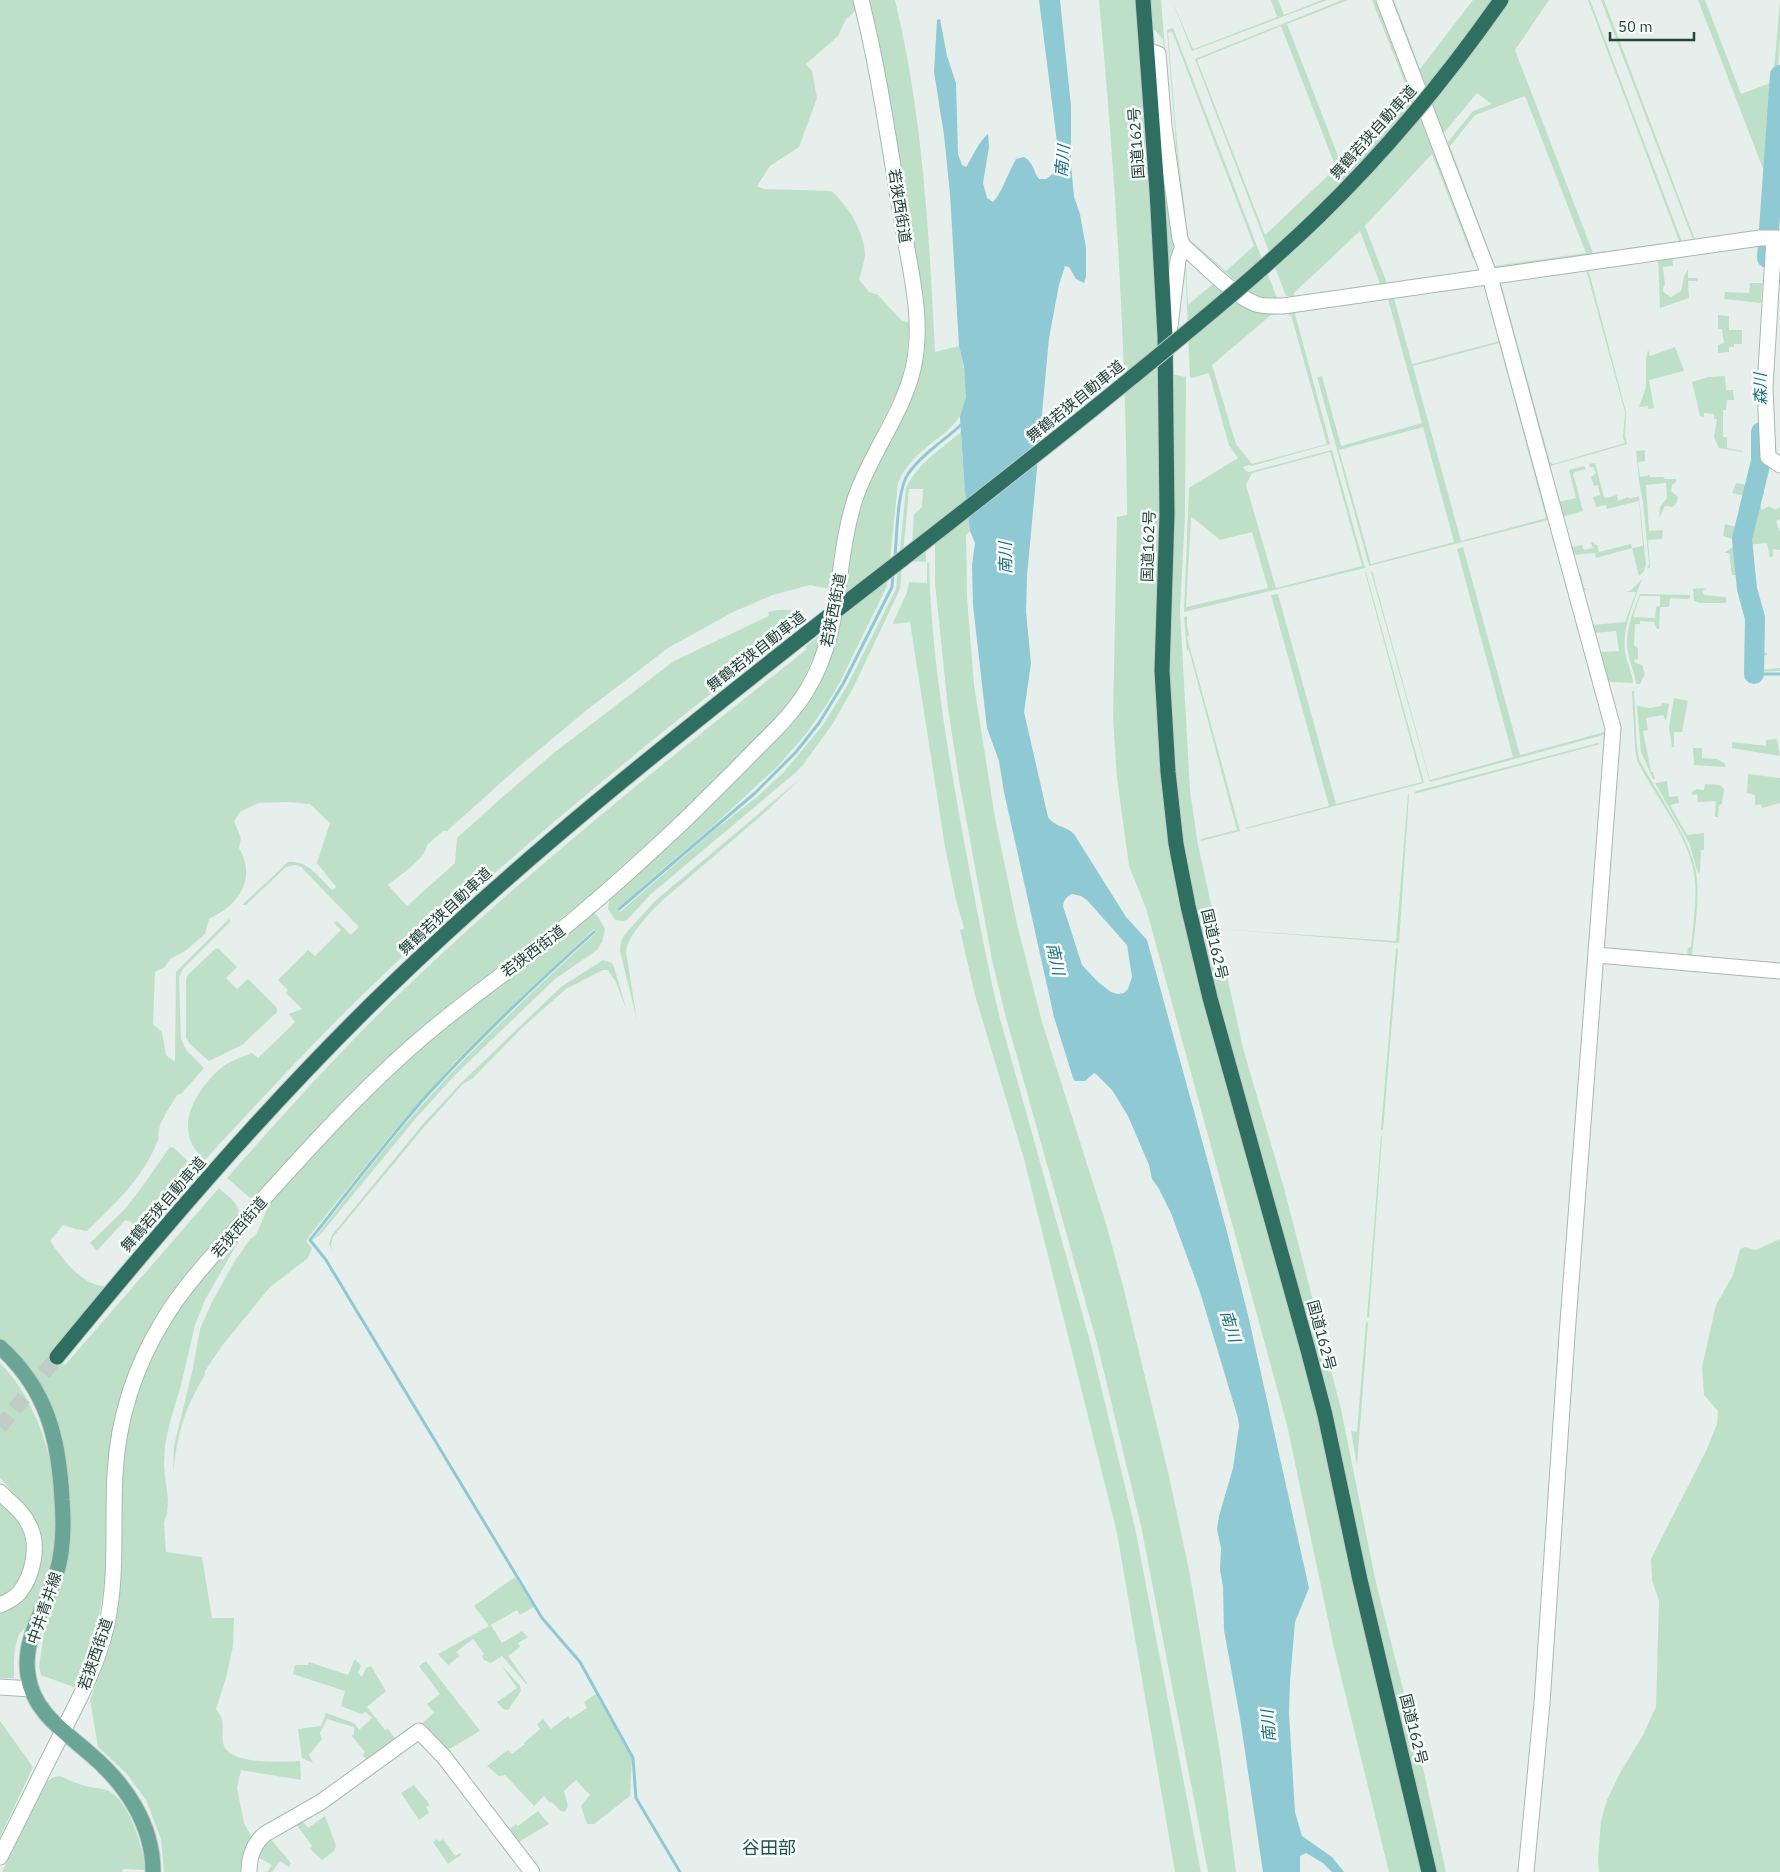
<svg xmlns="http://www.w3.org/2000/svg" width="1780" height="1872" font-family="'IBM Plex Sans','Noto Sans JP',sans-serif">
<rect width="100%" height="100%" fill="#e6efeb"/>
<!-- green -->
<path fill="#bfe0c8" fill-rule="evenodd" d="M0,0H854L856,10L846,19L838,36L806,64L812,71L817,98L799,147L770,166L757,186L764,189L831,191C847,203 866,235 865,256C864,263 861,272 859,279L869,292L878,295L901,320L909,323V326L907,356L901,383L852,486L831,589L810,585L773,595L733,612L668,648L588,709L516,769L447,831H443L427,845C425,860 399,875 388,885L407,906L455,863L457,838L507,793L555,752L674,661L769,616L768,612C782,608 796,609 807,619L795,628L793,627L776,640L777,642C640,748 506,858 380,978C319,1036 262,1098 205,1160C171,1131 194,1092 221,1068C229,1061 242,1057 252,1053L258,1058L295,1022L289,1014L302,1009L286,993L288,990L278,980L308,950L315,956L341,930L334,923L337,921L351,935L359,927L301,867L296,865L286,867L246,905H242L288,862C308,860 318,877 332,890L336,887L317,863L330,823L310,804L289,802L258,803L240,812L234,821L241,838L239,848C257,879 239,905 209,919L205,934L185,951L170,959L165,967L155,972L153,1024L162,1032L166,1055L175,1062L176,972L229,919L231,921L183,969L179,977L181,1039L186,1050L204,1068L182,1093L177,1095C171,1105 162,1118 159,1129C158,1133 159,1137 158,1140C144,1177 114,1205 87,1231L75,1229L63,1225L50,1241C62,1258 82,1286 105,1286L53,1355L65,1365L219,1188C229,1198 242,1204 239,1219L123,1390C105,1451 111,1513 105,1576C101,1616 91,1651 76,1687H73L41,1675L39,1666L44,1633L63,1573L55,1417C45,1392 21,1356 0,1339Z
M868,0H895C923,115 929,234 935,352L959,346C964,366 972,401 959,418C952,427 942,436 933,442C918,453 905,466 898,483L887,586L840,682L827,704L806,734L777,767L713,826L617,908L620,912L716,829L758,796L783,773L823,725L847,686L896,589L906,488C918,463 940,450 961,432L965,493L970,531L966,535L967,597L974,685L995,818L1017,924L1042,1022L1106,1224L1122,1282L1169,1476L1190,1575L1221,1758L1236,1872H1208L1141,1526L1097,1343L1005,1014L992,960L959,780L948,708L935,583V528L926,529V562L911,561L914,514L922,507L923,489H909L900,589L854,686L834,722L803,765L795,773L650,895L627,920L623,921L615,920L608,909L610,897C651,859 692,822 732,783C770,745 811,710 830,659C842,627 844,592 849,558C852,535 858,511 866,488L919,372C926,343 925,315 921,286Z
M1099,0H1138L1157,278L1163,773L1319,1416L1423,1872H1389L1334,1648L1287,1425L1146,908L1129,866L1117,778L1113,719L1117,517L1127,515C1126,343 1115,171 1099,0Z
M1148,0H1161L1173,154L1163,39L1150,25Z
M1172,0L1192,47L1194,49L1277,17L1271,0H1278L1284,15L1322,0H1327L1192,51Z
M1342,0H1348L1287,24L1340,161L1407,88L1372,0H1375L1474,258L1473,259L1432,154L1365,226L1387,283L1380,284L1360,231L1294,293V296H1286L1195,59ZM1281,26L1336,168L1265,235L1197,60Z
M1392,0H1394L1420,69L1473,0H1549L1515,50L1593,253L1679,241L1588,0H1590L1682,242L1495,269L1447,143L1473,111L1492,104L1477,93L1443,134ZM1525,96L1586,253L1495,266L1450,146L1475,115Z
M1601,0H1604L1695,240L1761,231L1765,174L1698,0H1705L1741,94L1773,82L1780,0V37L1766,233L1694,242Z
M1173,28L1277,298H1261L1246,290L1203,253L1201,254L1189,244L1187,237L1177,156L1167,30ZM1172,31L1254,246L1226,271L1190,240L1188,236L1178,154L1168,33Z
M1160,144L1175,249L1170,293Z
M1672,254L1673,266L1663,267L1665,285L1663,288V292L1671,297L1681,291L1684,277L1688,269V278H1698L1697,281H1688L1689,298L1660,308L1658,256Z
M1190,260L1215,282L1294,310L1330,444L1251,466L1249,465L1243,467L1246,471L1249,472L1332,450L1365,568L1184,612L1189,488L1238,458L1229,445L1209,373L1192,378L1190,377L1185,261ZM1189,261L1214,283L1188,305L1186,262ZM1288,313L1289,316L1291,315L1327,444L1252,464L1236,444L1212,365L1271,315ZM1330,452L1362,566L1276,588L1246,485L1252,473ZM1192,517L1220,540L1252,532L1268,588L1186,607L1191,518Z
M1586,267L1588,268L1626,412L1625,435L1627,444L1550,466L1549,465L1498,282L1501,279ZM1586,269L1625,412L1623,438L1625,443L1553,464L1550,462L1501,283L1503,280Z
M1750,283H1762L1761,303L1724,299L1725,292L1749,293Z
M1394,298L1412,364L1500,341L1548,520L1369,566L1317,377L1322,376L1341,446L1422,423L1388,299ZM1499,343L1546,518L1461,541L1413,366ZM1423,427L1454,542L1371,564L1339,450Z
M1718,315L1729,316V330H1742V344H1734V347H1729V352L1718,353V345L1724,343L1722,329H1718Z
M1675,347L1684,371L1649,380L1654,408L1648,409V406L1639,407L1646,387V359L1648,350L1650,356Z
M1171,374L1186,377L1185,515L1180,611L1190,791L1198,845L1244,1052L1284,1188L1341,1409L1376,1583L1423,1768L1446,1872H1435L1202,939L1182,843L1169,700Z
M1725,376L1726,390H1733L1734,400H1727L1726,410H1723V437H1727V448L1743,451L1742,452L1719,448L1714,437L1717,419H1714V414L1704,413V417L1700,416L1692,382L1708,377Z
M1645,450V461L1638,462L1640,477L1650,475V477H1663L1665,479H1676V482L1672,485L1671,491L1678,497L1677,502L1673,507L1665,506L1659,518L1660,507L1667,498L1666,483L1646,485L1649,531L1663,530L1662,539L1648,540L1650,567L1647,569L1649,564L1643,502L1639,481L1636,451Z
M1595,463L1604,497L1607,498L1617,495L1618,501L1628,497L1630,499L1639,496L1646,565L1644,571L1639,576L1632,548L1596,558L1595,553L1573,555L1578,573H1581L1584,588L1588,590H1582L1570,548L1582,545L1584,550L1593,548L1591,543L1594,542V544L1597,545L1599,552L1631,544L1632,548L1643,546L1639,501L1607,509L1606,505L1596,507L1593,497L1600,495L1598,485L1594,486L1591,477L1596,473L1593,467H1590L1589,464Z
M1584,466L1586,469L1574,472L1573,474L1583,511L1562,517L1558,502L1576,498L1569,470Z
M1749,477L1755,478L1750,498L1747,499L1749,502L1739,539L1738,541L1723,536L1725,524L1740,528C1743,517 1749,506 1745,496L1732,493L1736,483L1746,485Z
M1757,487H1760L1764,494L1759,498L1762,510L1769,506L1775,510L1780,507V519L1776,521L1780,532V550L1773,549V556L1770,558L1767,543L1747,545L1751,578L1760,615L1761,635L1759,636V653H1767V655L1758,656L1759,670L1780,668V671L1756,672V618L1749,589L1744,544Z
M1740,542L1745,577L1742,579L1741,575H1732L1729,553H1724Z
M1463,547L1520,755L1608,731L1607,734L1430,782L1371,572L1372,571L1430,780L1513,757L1457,549Z
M927,563H929C931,649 945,735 960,819C972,884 984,950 999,1015L1091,1345L1135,1528L1201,1872H1175L1117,1533L1024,1159L975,995L960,930L964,928L956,900L945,847L910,622L894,624L893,623L907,592L909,582L927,583Z
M1365,572H1366L1424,783L1246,829L1245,828L1329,806L1271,595L1278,594L1336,804L1422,782Z
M1642,579C1634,602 1622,627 1625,652C1627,663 1632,672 1633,683L1611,682L1605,679L1592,625L1625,622L1636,592H1626L1631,590ZM1616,631L1619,651L1598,652L1594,633Z
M1701,588L1706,589L1702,591L1704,595L1726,597V603H1700L1694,601L1693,589Z
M1640,594L1690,595V598L1687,599L1670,598L1669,607H1660L1659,629H1657L1654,622L1640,621V624H1635L1634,645L1638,648V659L1634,660L1635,663L1642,665L1645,674L1640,684H1636C1635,673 1630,664 1628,653C1624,633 1633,612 1640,594ZM1640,596H1660V606L1656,607L1655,618L1633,617Z
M1187,616V625L1189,635L1187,637L1240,831L1201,841V839L1237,830L1189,650L1187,651L1184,617Z
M820,635L822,639L800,686L782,712L767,728L669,824L590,895L535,940L451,1003L399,1048L332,1114L256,1195L252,1198L249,1197L227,1178C282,1116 337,1054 397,996C526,872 666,761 807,649L805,647Z
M1632,691H1634L1637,748L1639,759C1655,790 1691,839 1696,872C1700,899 1695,928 1692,956L1687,955L1688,948L1691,947C1693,923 1698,898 1694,874C1689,835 1654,796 1637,760L1635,748Z
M1674,698L1688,701L1682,732H1674V747H1672L1669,727Z
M1662,703L1669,704L1666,721L1663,715L1646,718L1648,730L1643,731L1651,772H1653L1655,779H1653L1641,752L1637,706L1650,708L1661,706Z
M1777,739L1780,756L1732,748V742L1766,746V740Z
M1598,743L1600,744L1414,794L1416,791Z
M1693,748H1702V758L1717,759L1724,763L1726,767L1694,765Z
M1748,774L1780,778V803L1762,808L1761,805H1755V795L1747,793Z
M801,778L762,815L664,899C652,911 627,935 626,952L637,1020L620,951L621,941L625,934L655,901Z
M1667,781L1669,797L1678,796L1679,803L1670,805L1687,835L1704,833V850H1701L1700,872L1698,873L1689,843L1655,783Z
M1705,784L1720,785L1724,789L1722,804L1719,805L1718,817H1715L1716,801L1698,802L1697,794L1692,795V792L1696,789L1704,790Z
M1408,794L1409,795L1399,943L1220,929L1396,941Z
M594,913L597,915L605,929L602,942L597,950L555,979L456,1074L416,1118L320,1235L314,1239C352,1191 389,1141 431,1095C483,1038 539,985 596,933L594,929L523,995L454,1063L393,1132L310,1235L306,1241L312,1248L308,1258L270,1287L221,1347L205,1371V1375C184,1409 177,1435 173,1475L174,1446L193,1368L200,1329L211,1304L233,1264L250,1239L256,1235L271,1200L318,1147L377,1087L432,1038L590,914Z
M218,948L237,967L226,978L237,989L248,979L277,1008V1012L242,1045L209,1061L190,1044L186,1038V980L187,976L215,949Z
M1396,948L1398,949L1383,1130H1381Z
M603,960L612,963L614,967L627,1011L616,982L608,970H603L566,989L559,995L521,1029L472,1079L464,1083L425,1126L333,1237L331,1245L332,1250L329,1244L332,1235L423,1124L462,1082L561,987Z
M1381,1135L1382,1137L1369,1317H1367Z
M170,1147L174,1148L196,1169L141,1231L131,1222L125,1220L97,1251L90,1243L124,1210L139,1191Z
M238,1238V1242L205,1300L195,1325L181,1385L170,1422L165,1445L164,1466L168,1500L167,1514L164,1522L166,1552L202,1557L212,1618H234L233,1646L226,1678L216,1709C218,1712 221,1716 222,1719C224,1728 221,1737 224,1746C231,1765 284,1762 300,1761L301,1780L241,1770L237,1788L244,1823L253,1839L247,1872H164L161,1839L146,1800L126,1773L98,1747L90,1700L110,1647L119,1601L123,1457L131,1409L153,1353L170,1321L189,1296Z
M1780,1239V1872H1599L1598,1859L1601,1821L1607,1800L1620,1773L1643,1735L1656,1707L1659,1601L1652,1580L1651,1559L1707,1449L1717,1424L1718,1411L1704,1395L1702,1367L1716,1305L1733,1275L1740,1249L1745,1247L1756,1250Z
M1366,1322L1368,1323L1357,1466L1351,1431L1357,1432Z
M0,1363C48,1410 69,1508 50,1572C45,1589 34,1614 25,1628C24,1628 20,1633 20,1633C13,1646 14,1665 14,1678H0V1614L19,1603L40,1535L34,1516L0,1478Z
M0,1503C6,1509 15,1515 19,1523C34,1549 25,1582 0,1598Z
M515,1577L534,1607L520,1615L517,1610L491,1625L502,1643L522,1631L528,1637L518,1643L520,1647L508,1656L527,1683V1685L502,1656L491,1663L484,1660L482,1656L484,1654L473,1639L456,1652L460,1656L448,1665L438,1654L489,1626L474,1606Z
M355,1659L361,1666L358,1673L362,1677L366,1668L371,1666L386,1691L367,1707L385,1730L388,1729L397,1741L369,1763L363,1755L365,1752L352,1736L354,1733V1727L327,1719L320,1733L322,1739L309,1755L313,1763L302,1758L298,1729L321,1726L326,1713L354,1723L359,1730L372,1718L366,1712L361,1714L341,1706L345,1691L293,1674L295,1665H308L309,1662L348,1675Z
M426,1661L480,1731L446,1751L420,1725L434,1713L427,1704L440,1694L419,1666Z
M503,1668H504L520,1686L521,1691L508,1710L503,1709L497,1702L517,1688Z
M596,1694L632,1759L630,1796L594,1824H587L581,1806L590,1795L576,1780L564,1791L568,1806L565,1812L560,1811L552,1802L550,1803L544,1796L534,1806L505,1775L499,1776L487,1766L508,1750L512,1754L525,1744L524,1743L540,1729L537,1724L543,1719L551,1729L568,1716L570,1719L587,1708L584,1702Z
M0,1721L33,1767L0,1837Z
M60,1776C69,1780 77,1784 86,1786C94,1789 105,1787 112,1793C130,1805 144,1849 145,1870L123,1869L122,1872H2L47,1781L54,1777Z
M414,1785L430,1805L426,1807L429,1813L419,1820L401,1793Z
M538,1811L549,1824L522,1840L517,1844L507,1831L516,1824L518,1826Z
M325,1816L336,1846L334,1851L322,1860L310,1849L312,1846L294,1821L300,1818L308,1828Z
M268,1836L291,1863L289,1867L280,1861L272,1872H267L272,1865L259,1858L253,1870V1856Z
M437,1839L439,1842L443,1839L455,1856L460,1853L461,1855L448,1864L433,1842Z"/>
<!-- water -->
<path fill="#8ec9d4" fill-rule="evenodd" d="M1039,0H1060L1071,106V164L1074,197L1080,214L1086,248V277L1084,283L1076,279L1069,267L1065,266L1059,285L1049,338L1027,576L1026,612L1031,663L1024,712L1048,817C1053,826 1066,826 1074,834L1126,917L1147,940L1226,1228L1248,1315L1309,1588L1295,1622L1290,1681L1289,1713L1295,1812L1302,1836L1332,1857L1344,1872H1332L1323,1863L1306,1853L1300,1856V1872H1263L1240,1718L1224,1630L1223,1586L1220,1570L1221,1548L1217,1529L1219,1516L1233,1468L1239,1426L1238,1418L1200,1292L1171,1213L1159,1189L1152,1179L1149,1165L1128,1116L1112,1090L1097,1075L1094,1073L1085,1081H1075L1073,1078L1054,1017L1004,792L999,761L987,728L973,605L972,565L975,543L970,531L965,493L960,417L966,397L964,366L959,346L950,194L944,135L934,72L937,20L940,19L947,56L956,83L958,154L962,165L966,167C973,157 978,142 988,134L989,147L983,183L987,198L993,202C1003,191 1008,172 1016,159L1024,157C1035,164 1032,170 1039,179H1046L1057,171L1058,150ZM1072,894L1081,896L1087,900L1127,945L1132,977L1128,989L1124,993L1118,994L1111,992L1098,982L1082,965L1063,906C1064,900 1066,897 1072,894Z"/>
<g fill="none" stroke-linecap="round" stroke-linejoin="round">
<!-- stream -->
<path stroke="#8ec9d4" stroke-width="3" d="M895,557C897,536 897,490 908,474C922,454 945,440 962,424
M1754,674H1780
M619,909L755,793L796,752L819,723L843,684L892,587L893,574
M594,932C537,983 481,1036 429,1093C387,1140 349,1191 310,1240L326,1260L542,1618L580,1662L633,1758L636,1798L680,1872"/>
<!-- river -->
<path stroke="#8ec9d4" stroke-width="20" d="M1767,258L1780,75
M1754,674L1755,618L1747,589L1742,539L1761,461V432"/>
<!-- highway-tunnel -->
<path stroke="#bfccc8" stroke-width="15" stroke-dasharray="15 8" stroke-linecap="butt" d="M0,1427L57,1357"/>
<defs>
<path id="minor" d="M1384,0L1490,277L1613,728L1567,1335L1542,1703L1526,1872
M1147,50L1158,54L1164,126L1180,239L1183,246C1203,263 1232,295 1256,304C1265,307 1273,306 1283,306L1760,238H1780
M1774,239L1765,387L1768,457L1780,465
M1166,335L1170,326L1178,260L1183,246
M1597,955L1780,971
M0,1492C10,1503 24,1512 30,1527C39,1546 33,1576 19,1593C14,1599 7,1602 0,1605
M0,1687L31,1689
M0,1857C20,1818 39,1778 59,1739C77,1703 97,1667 106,1628C118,1577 112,1525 115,1474C118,1419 135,1366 164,1319C189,1278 224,1244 255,1208C309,1148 363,1088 424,1036C472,995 524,960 572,921C612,888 650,853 687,818C710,795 734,772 757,748C775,730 794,712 807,690C844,629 834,564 855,499C870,454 902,415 913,369C924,322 911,274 903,227C890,151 880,75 861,0
M249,1872C249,1857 253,1844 265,1834L321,1802L419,1731L444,1757L532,1872"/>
<path id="major" d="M0,1347C47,1389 59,1439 62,1500C64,1525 64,1550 56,1575C46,1607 22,1639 28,1675C33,1712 63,1730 89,1753C125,1783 153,1824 153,1872"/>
<path id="highway" d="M1143,0L1157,191L1165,336L1167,514L1162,671L1168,772L1176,844L1188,906L1210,998L1308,1350L1325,1415L1360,1580L1429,1872
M57,1357C162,1229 269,1103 388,988C521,859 666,744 811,630"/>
</defs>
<!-- minor casing -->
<use href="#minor" stroke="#a8b8b2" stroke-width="17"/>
<!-- major casing -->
<use href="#major" stroke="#c2cac8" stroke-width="17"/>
<!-- highway casing -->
<use href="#highway" stroke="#c2cac8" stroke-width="17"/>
<!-- minor -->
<use href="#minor" stroke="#fff" stroke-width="15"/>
<!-- major -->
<use href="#major" stroke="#6aa596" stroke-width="15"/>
<!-- highway -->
<use href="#highway" stroke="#2f6f62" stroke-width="15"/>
<defs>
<path id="highway-bridge" d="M811,630C918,547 1025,465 1130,379C1195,326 1259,274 1319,216C1387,150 1447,77 1501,0"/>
</defs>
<!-- highway-bridge casing -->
<use href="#highway-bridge" stroke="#c2cac8" stroke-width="17" stroke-linecap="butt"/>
<!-- highway-bridge -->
<use href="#highway-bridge" stroke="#2f6f62" stroke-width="15"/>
</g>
<g text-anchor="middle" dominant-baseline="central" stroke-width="5" stroke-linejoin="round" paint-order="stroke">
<!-- street labels -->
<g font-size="15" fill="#24423a" stroke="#f7fbf9">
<text transform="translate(1373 132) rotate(-48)">舞鶴若狭自動車道</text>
<text transform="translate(1136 143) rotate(-94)">国道162号</text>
<text transform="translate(900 206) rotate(81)">若狭西街道</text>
<text transform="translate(1075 401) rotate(-39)">舞鶴若狭自動車道</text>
<text transform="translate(1148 546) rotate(-88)">国道162号</text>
<text transform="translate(833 610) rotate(-79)">若狭西街道</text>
<text transform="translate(756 651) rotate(-38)">舞鶴若狭自動車道</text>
<text transform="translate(445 911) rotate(-43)">舞鶴若狭自動車道</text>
<text transform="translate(1215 944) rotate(77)">国道162号</text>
<text transform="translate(533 951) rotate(-37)">若狭西街道</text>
<text transform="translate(163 1204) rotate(-49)">舞鶴若狭自動車道</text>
<text transform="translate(239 1227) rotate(-49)">若狭西街道</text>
<text transform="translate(1322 1335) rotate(75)">国道162号</text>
<text transform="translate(44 1608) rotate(-71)">中井青井線</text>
<text transform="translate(95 1654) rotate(-71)">若狭西街道</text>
<text transform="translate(1414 1729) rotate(76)">国道162号</text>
</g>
<!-- water labels -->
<g font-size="16" font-style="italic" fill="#1c6f80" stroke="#f7fbf9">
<text transform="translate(1062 161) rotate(-85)">南川</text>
<text transform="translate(1760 389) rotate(-91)">森川</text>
<text transform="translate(1005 558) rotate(-91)">南川</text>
<text transform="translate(1056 959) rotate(78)">南川</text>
<text transform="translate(1231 1326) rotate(73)">南川</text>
<text transform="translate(1268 1726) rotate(-95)">南川</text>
</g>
<!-- quarter labels -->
<g font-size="18" fill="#1f5548" stroke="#f7fbf9">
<text x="769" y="1847">谷田部</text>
</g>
</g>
<!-- scale -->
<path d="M1610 32v8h84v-8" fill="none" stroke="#24423a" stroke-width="2.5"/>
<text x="1618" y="32" font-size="15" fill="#24423a" stroke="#f7fbf9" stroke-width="4" paint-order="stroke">50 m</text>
</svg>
